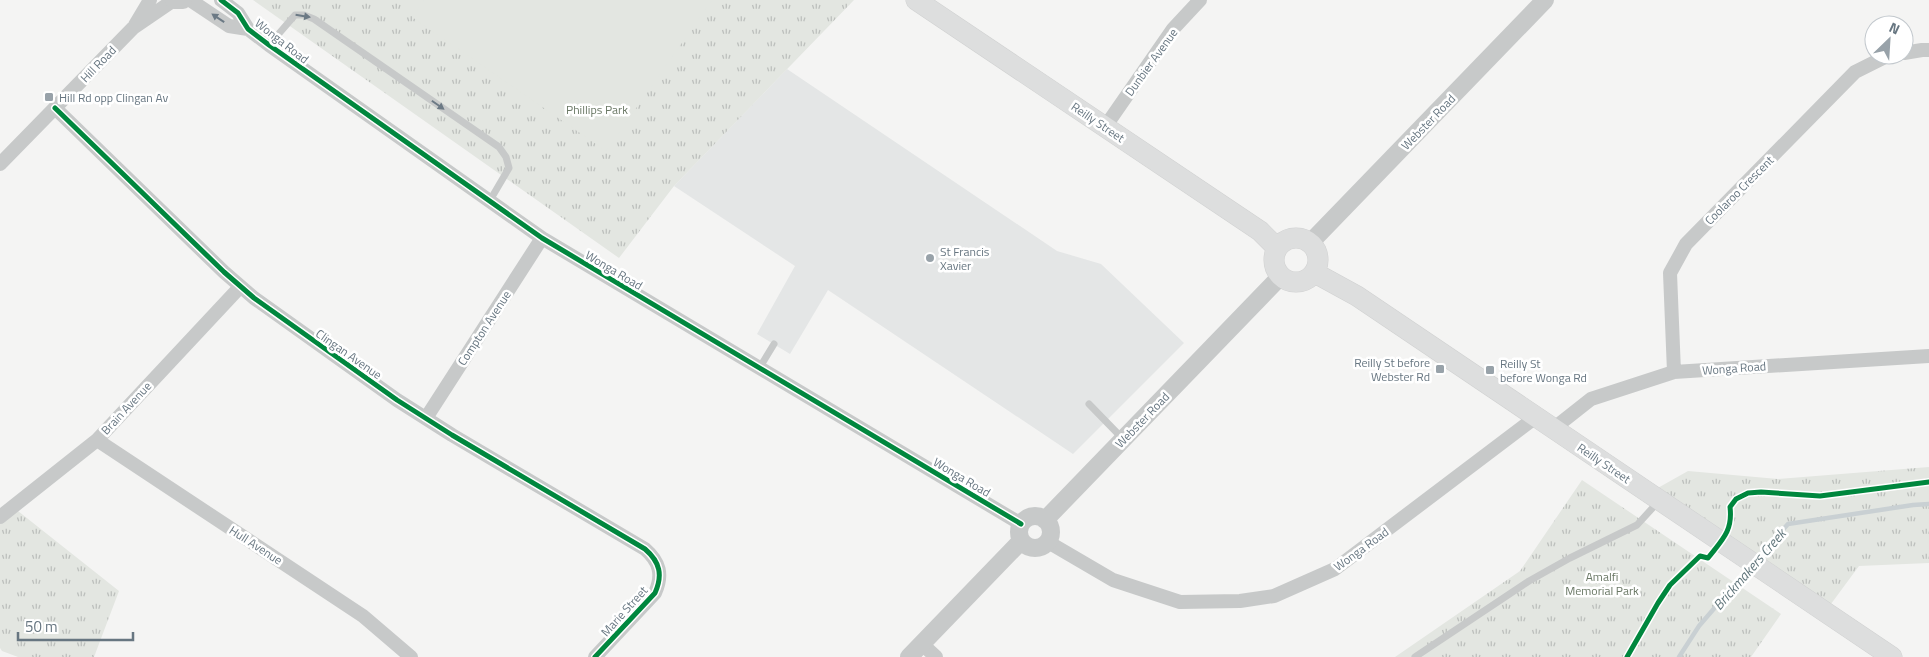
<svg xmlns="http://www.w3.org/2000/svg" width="1929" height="657" font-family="'Titillium Web',sans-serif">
<defs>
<pattern id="park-tufts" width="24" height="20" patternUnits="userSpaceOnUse" patternTransform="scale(1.25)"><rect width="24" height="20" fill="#e3e6e1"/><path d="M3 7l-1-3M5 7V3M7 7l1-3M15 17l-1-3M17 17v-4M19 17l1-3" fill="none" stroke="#bcbfbc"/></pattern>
</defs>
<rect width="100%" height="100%" fill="#f4f4f3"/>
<!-- built -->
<path fill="#e4e6e6" d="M787,69L1057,251L1101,264L1184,343L1073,454L828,290L790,354L757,334L795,266L674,186Z"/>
<!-- park -->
<path fill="url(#park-tufts)" d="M253,0H854L674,186L619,258Z
M1929,467V563L1859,566L1828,608L1656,489L1688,471L1778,479Z
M1582,480L1781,614L1751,657H1395L1520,571Z
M18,511L119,591L94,657H18L2,651L0,648V524Z"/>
<!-- pitch -->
<path fill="#e3e6e1" d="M424,0H712L606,151L412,17Z"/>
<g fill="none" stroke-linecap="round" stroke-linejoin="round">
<!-- stream -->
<path stroke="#c9d0d3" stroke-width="4.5" d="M1756,560L1788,524L1913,505L1929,504
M1679,657L1699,626L1749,568"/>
<defs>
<path id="secondary" d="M916,0L1260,231L1277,248
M1274 260a22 22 0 1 1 44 0a22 22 0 1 1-44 0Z
M1315,273L1357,296L1892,657"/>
</defs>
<!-- secondary casing -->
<use href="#secondary" stroke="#d0d1d1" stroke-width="21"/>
<!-- service -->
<path stroke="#c7c9c9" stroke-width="7" d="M269,45L295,15H304L314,19L499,147L506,157L509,168L489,202
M760,367L774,344
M1089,404L1123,439
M1415,657L1529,581L1570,558L1637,525L1658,502"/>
<!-- minor -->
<path stroke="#c7c9c9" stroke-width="14" d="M190,0L229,26L248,29
M221,0L238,13L248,29L269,45L542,238L1021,524
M135,25L150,0
M1904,53L1922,50H1929
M55,108L224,272L254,298L397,400L452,435L645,549C660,562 663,575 655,593L595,657
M1105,127L1173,29L1200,0
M0,164L133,28L174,0
M1674,372L1670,273L1686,244L1855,72L1887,56L1894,55
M426,418L542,238
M1553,429L1591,399L1674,372L1929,356
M97,440L363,616L411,657
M0,517L97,440L240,287
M1048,542L1113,580L1180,602L1240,601L1274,596L1335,569L1536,417
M922,644L936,657"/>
<!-- tertiary -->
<path stroke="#c7c9c9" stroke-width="18" d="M174,0H183
M1310,243L1545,0
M1019 532a16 16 0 1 1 32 0a16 16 0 1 1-32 0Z
M1045,520L1280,277
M909,657L1021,541"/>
<!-- secondary -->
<use href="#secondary" stroke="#dddede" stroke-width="20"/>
<defs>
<path id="cycleway" d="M221,0L238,13L248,29L269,45L542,238L1021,524
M55,108L224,272L254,298L397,400L452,435L645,549C660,562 663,575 655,593L595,657
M1627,657L1658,603L1670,585L1700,556L1708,558C1722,540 1733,531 1730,507L1736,499L1748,493L1761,492L1820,496L1929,482"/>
</defs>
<!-- cycleway casing -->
<use href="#cycleway" stroke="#fff" stroke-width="8"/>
<!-- cycleway -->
<use href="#cycleway" stroke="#00873e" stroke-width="5"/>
</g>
<!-- one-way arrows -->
<defs><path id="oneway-solid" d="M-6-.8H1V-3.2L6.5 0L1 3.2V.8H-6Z" transform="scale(1.25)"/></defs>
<g fill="#6c7a85">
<use href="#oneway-solid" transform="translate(303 16) rotate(9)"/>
<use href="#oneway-solid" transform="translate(218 18) rotate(-146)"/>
<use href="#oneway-solid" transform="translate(438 105) rotate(35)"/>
</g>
<!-- markers -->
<g fill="#98a2a9" stroke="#fff" stroke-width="2">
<rect x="44" y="92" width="10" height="10" rx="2.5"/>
<circle cx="930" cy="258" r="5"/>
<rect x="1435" y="364" width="10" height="10" rx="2.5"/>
<rect x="1485" y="365" width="10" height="10" rx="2.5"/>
</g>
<g text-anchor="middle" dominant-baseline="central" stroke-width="5" stroke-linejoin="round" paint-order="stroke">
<!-- street labels -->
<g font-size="12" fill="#677681" stroke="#fff">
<text transform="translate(282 41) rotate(38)">Wonga Road</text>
<text transform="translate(1151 62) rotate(-54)">Dunbier Avenue</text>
<text transform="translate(98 64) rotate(-46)">Hill Road</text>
<text transform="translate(1098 122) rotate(34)">Reilly Street</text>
<text transform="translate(1428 122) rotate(-46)">Webster Road</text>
<text transform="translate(1739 190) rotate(-45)">Coolaroo Crescent</text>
<text transform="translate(614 270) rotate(31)">Wonga Road</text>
<text transform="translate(484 328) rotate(-57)">Compton Avenue</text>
<text transform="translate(349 354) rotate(35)">Clingan Avenue</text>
<text transform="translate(1734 368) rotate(-4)">Wonga Road</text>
<text transform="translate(126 408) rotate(-47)">Brain Avenue</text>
<text transform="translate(1142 420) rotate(-46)">Webster Road</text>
<text transform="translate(1604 463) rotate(34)">Reilly Street</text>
<text transform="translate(962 477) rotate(31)">Wonga Road</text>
<text transform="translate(256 545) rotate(33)">Hull Avenue</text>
<text transform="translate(1361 549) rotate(-36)">Wonga Road</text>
<text transform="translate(624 611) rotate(-48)">Marie Street</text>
</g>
<!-- poi labels -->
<g font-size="12" fill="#677681" stroke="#fff" text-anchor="start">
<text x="59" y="97">Hill Rd opp Clingan Av</text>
<text x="940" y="251">St Francis<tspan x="940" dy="14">Xavier</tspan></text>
<text x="1430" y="362" text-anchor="end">Reilly St before<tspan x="1430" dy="14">Webster Rd</tspan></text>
<text x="1500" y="363">Reilly St<tspan x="1500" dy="14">before Wonga Rd</tspan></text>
</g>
<!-- park labels -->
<g font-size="12" fill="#6a7865" stroke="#fff">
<text x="597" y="109">Phillips Park</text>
<text x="1602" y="576">Amalfi<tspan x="1602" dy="14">Memorial Park</tspan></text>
</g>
<!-- water labels -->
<g font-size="14" font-style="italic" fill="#63777d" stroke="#fff">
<text transform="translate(1749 569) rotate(-49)">Brickmakers Creek</text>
</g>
</g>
<!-- north arrow -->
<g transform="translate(1889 40) rotate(25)"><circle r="24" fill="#ffffff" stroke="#c2c8cd"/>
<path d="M0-4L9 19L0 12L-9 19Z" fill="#98a2a9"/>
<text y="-8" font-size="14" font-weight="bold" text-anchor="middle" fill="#677681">N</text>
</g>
<!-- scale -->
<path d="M18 632v8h115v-8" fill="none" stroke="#677681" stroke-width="2.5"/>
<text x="25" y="632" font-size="15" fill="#677681" stroke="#ffffff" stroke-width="4" paint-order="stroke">50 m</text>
</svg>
